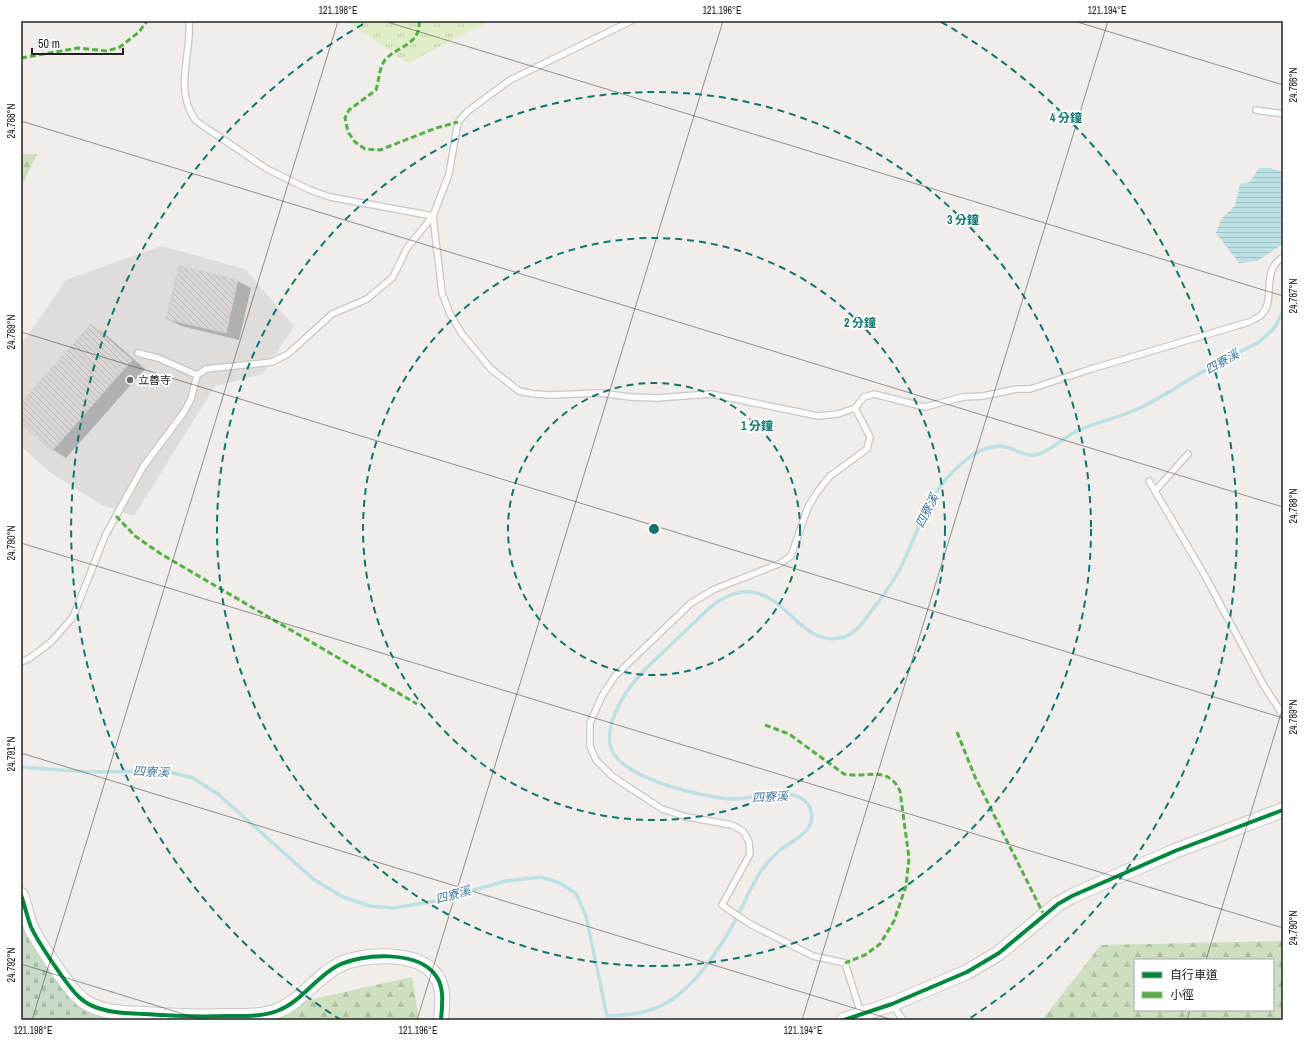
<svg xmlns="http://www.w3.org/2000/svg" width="1304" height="1041" font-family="'Archivo Narrow','Noto Sans TC',sans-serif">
<defs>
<pattern id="grass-tufts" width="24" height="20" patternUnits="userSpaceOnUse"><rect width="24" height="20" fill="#e0eec8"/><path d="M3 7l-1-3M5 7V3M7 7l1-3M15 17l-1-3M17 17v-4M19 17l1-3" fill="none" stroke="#c0ccac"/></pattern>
<pattern id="forest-firs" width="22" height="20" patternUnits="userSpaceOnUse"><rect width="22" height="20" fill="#cddfbe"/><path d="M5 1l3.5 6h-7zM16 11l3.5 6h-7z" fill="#b0bfa3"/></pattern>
<pattern id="cemetery-stones" width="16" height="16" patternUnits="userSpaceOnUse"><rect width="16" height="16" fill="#c8dbc7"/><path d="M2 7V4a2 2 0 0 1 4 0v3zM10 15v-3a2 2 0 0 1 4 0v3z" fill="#acbcab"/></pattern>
<pattern id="water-rules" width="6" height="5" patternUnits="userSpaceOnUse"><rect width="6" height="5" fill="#bce0e4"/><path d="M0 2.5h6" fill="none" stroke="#a1c0c3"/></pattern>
<pattern id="building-back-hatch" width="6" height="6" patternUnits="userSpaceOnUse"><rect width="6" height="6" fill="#d9d5d3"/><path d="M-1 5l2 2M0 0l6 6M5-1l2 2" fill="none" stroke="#bab7b5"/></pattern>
</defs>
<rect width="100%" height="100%" fill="#f0edea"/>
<!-- religious -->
<path fill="#dedddc" d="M161,246L245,269L294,326L263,374L215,386L134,516L102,505L48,471L21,446V345L66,280Z"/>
<!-- grass -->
<path fill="url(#grass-tufts)" d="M346,21H489L408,63Z"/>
<!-- forest -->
<path fill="url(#forest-firs)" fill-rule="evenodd" d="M21,154H37L21,188Z
M1283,941V1020H1042L1101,945ZM1135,960H1273V1010H1135Z
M412,977L419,1020H219Z"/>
<!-- cemetery -->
<path fill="url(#cemetery-stones)" d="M21,903L86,1005L149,1020H21Z"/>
<!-- water -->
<path fill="url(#water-rules)" d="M1259,168H1270L1283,172V244L1257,261L1239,263L1216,233L1221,219L1235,206L1240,184L1250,182Z"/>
<!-- shadow -->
<path fill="#0003" d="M180,267L238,281L251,288L239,340L181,326L167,319Z
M91,325L104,333L145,369L66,458L53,450L21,422V405Z"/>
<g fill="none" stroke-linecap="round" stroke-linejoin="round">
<!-- stream -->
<path stroke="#bce0e4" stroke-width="3.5" d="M21,767L89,772L165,771L193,778L218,794L313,879L343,897L370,906L394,908L435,901L506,881L541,877L562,884L576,894L586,916L607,1016C631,1015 654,1013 674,998C698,981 721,946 735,921C744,904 751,886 761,871C767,863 773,856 780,850C794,840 819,829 810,808C806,799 796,795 787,794C769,793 749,799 731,799C702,797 622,779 611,748C606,733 614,713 621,701C636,674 661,655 683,633C697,621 709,605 726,597C737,592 749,590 760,594C791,604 806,648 844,637C855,634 863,623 869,614C881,599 892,584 901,567C918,532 929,490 961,464C972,454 990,443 1006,447C1018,450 1026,458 1039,454C1053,449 1063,438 1075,432C1095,422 1116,419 1135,410C1157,401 1176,387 1197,375C1217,363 1238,353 1259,342L1275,327L1283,311"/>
</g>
<!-- building -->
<path fill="url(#building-back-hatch)" stroke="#d3cfcb" d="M179,266L238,280L226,333L166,319Z
M91,324L132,360L52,451L21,424V403Z"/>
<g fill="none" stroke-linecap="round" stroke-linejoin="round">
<!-- service casing -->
<g stroke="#c9c8c6" stroke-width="8">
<path id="service" d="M189,21C192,55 173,89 196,121L267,169L310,190L330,197L433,216L442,293L450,314L462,334L491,369L519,391L534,394L551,395L600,393L630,397L656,398L711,394L818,416L838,414L855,408L864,397L874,394L925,407L963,397L983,396L1017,389H1030L1091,369L1249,322C1253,320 1257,318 1260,316C1278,300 1259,272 1283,257
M1256,110L1283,114
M138,353L158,358L197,375
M855,408L870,437L867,449L830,476L818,491L808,507L791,556L781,563L715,589L691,603L615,676L602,696L590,723V746L596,760L612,776L662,809L687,817L732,825L743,831L749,842L750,854L722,905L750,924L813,956L845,963L861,1014
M1149,481L1204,574L1264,686L1283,715
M1155,491L1188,454
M21,662L30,658L51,642L73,617L105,536L143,467L184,412L191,399L197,375L206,369L272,362L288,354L332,314L367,299L393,277L407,248L433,216L449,174L458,122L468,111L510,80L631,21
M892,1004L903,1020"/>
</g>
<!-- tertiary casing -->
<g stroke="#c9c8c6" stroke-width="16">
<path id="tertiary" d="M21,895C25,906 27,917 31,927C38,942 67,986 79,997C86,1004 96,1008 105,1010C118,1014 132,1013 145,1014C172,1016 199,1017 226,1016C243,1016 261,1017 277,1011C301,1002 315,978 337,966C361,953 419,950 436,976C445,988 442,1006 441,1020
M844,1020L892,1004L967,972L999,953L1058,904L1072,896L1175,851L1283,810"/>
</g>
<!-- service -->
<use href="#service" stroke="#fdfcfc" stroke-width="5.5"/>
<!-- tertiary -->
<use href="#tertiary" stroke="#fdfcfc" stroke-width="14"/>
<!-- quiet -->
<path stroke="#55b145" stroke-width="3" stroke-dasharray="6 3" stroke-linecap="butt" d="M419,21C421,45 397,46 385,60C379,68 379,81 376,90L349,110L345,118L348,132L355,142L365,149L380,150L436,128L458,122
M21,58L78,48L107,51L120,47L139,32L147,21
M116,516L135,536L161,554L417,704
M765,725L789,734L844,774C866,779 887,764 900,791L909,858L906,886L894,921L880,944L865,955L845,963
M957,732L975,777L1044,915"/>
<!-- cycleway casing -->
<g stroke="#fff" stroke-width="6">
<path id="cycleway" d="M21,895C25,906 27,917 31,927C38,942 67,986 79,997C86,1004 96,1008 105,1010C118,1014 132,1013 145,1014C172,1016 199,1017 226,1016C243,1016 261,1017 277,1011C301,1002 315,978 337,966C361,953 419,950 436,976C445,988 442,1006 441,1020
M844,1020L892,1004L967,972L999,953L1058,904L1072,896L1175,851L1283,810"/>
</g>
<!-- cycleway -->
<use href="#cycleway" stroke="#00873e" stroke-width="4"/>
</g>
<!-- ticks -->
<path fill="none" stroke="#222" stroke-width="1" stroke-opacity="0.45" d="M384,21L1283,296M1074,21L1283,85M21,121L1283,507M21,332L1283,718M21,543L1283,928M21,753L893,1020M1206,960L1283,707M21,964L203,1020M32,1020L338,21M417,1020L723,21M802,1020L1108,21M1187,1020L1190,1010"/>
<!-- distance rings -->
<g fill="none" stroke="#0f766e" stroke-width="2" stroke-dasharray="7 5">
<circle cx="654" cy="529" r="146"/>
<circle cx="654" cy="529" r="291"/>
<circle cx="654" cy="529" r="437"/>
<path d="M341 1020A582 582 0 0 1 367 22M941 22A582 582 0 0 1 967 1020"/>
</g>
<!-- markers -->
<circle fill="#6a6968" stroke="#fff" stroke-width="1.5" cx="130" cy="380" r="4"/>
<g text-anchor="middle" stroke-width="4" stroke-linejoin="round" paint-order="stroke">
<!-- poi labels -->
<g font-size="11" fill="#222" stroke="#fff" text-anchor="start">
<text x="138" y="384">立善寺</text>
</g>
<!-- water labels -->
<g font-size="12" font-style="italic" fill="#3e78a0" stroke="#fff">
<text transform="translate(1222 362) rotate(-29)" y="4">四寮溪</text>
<text transform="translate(927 511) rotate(-63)" y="4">四寮溪</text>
<text transform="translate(151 772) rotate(3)" y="4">四寮溪</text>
<text transform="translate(770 797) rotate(-3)" y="4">四寮溪</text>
<text transform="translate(453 895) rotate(-15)" y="4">四寮溪</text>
</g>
</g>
<circle cx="654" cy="529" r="6" fill="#0f766e" stroke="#fff" stroke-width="2"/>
<g font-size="12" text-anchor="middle" font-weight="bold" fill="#0f766e" stroke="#fff" stroke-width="4" stroke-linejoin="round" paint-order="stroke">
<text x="1066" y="122">4 分鐘</text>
<text x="963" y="224">3 分鐘</text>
<text x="860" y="327">2 分鐘</text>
<text x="757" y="430">1 分鐘</text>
</g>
<!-- border -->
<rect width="1304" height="1041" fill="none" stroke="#ffffff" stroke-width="44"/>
<!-- legend -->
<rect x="1134" y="959" width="140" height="52" fill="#ffffff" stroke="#a7a7a7"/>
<rect x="1142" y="972" width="20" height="6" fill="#00873e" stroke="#a7a7a7"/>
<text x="1170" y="979" font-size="12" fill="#222222">自行車道</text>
<rect x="1142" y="992" width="20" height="6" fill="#55b145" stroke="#a7a7a7"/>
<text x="1170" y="999" font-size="12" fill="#222222">小徑</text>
<!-- scale -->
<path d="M32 48v6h91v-6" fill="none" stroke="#222222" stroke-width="2"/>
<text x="38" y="48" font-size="12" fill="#222222" stroke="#ffffff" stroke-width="3" paint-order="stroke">50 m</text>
<rect x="22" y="22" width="1260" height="997" fill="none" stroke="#222" stroke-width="1.5"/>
<g font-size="10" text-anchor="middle" fill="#222">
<text x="338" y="14">121.198°E</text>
<text x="722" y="14">121.196°E</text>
<text x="1107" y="14">121.194°E</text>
<text transform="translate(1293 85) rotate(-90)" y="4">24.786°N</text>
<text transform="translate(11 121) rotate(-90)" y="4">24.788°N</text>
<text transform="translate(1293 296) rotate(-90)" y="4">24.787°N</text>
<text transform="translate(11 332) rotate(-90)" y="4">24.789°N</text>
<text transform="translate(1293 506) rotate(-90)" y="4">24.788°N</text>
<text transform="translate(11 543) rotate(-90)" y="4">24.790°N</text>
<text transform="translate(1293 717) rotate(-90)" y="4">24.789°N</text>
<text transform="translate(11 754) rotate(-90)" y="4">24.791°N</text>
<text transform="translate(1293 928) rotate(-90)" y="4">24.790°N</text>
<text transform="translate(11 965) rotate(-90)" y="4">24.792°N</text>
<text x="33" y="1034">121.198°E</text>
<text x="418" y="1034">121.196°E</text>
<text x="803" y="1034">121.194°E</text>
</g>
</svg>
